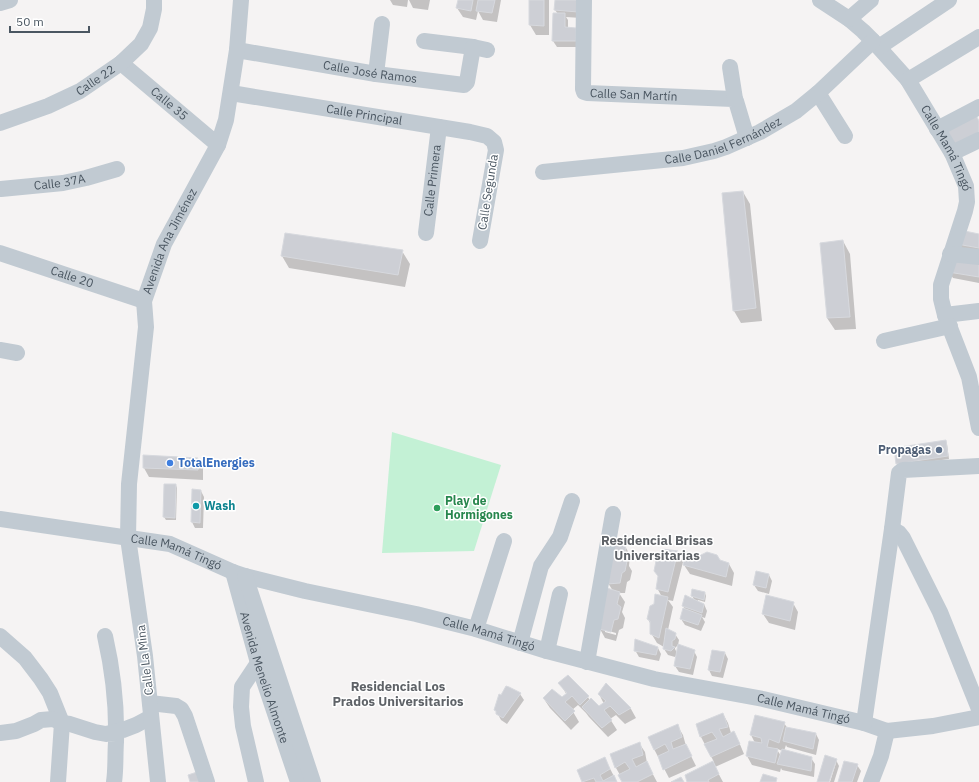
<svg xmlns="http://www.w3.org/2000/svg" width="979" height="782" font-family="'IBM Plex Sans',sans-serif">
<rect width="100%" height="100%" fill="#f5f3f3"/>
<!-- green -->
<path fill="#c3f1d5" d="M392,432L501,465L474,551L382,553Z"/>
<!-- shadow -->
<path fill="#0003" fill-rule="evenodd" d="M390,0H408L407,7L393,5Z
M409,0H430L428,10L413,8Z
M459,0H501L497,22L483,20L478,11L476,20L463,17L457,8Z
M530,0H549V35H536L530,25Z
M556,0H582L581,18L566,17L568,20V28L576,29L579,47H557L553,41L558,14L555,10Z
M743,192L750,204L762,321L741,323L734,311Z
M979,235V256L964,253L958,244Z
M843,241L850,254L856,329L835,330L827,318Z
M402,251L410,264L405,287L289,268L282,256Z
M979,265V283L953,278L949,272Z
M946,441L947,444L949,459L898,466L897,463Z
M198,459L203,468V480L149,477L144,468Z
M165,485H176L177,488L176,520H166L164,517Z
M201,491L204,497L203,528H195L192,522Z
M625,546L630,555L629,566L632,571L630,580L627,582L625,593H619L625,602L622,612L625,618L623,628L619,630L616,641L605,638L600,629L613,591L608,583ZM605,630L616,633V635L605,632Z
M677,552L683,562L673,601L668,600L673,607L668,630L675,634L679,640L678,645L675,648V649L677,653L694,651L697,657L693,675L679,672L675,666L677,654L675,657L668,655L664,649V647L657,643L651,633V625L648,619L655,605L662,597L657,588L663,561Z
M719,561L729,564L734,573L732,586L690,574L684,565Z
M769,575L772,581L769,594L758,591L754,585Z
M705,593L706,596L705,602L698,600L697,602L704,604L707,611L705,618L702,617L705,622L701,631L685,625L681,619L685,609L683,606L695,601L692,596Z
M793,603L798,612L795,630L769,623L763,614Z
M658,648L661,654L659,661L639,657L635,650Z
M725,653L728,659L723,678L712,676L709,670Z
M560,684L588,697L590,701L599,708L604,704L599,694L606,685L631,709L636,718L625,724L616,715L610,719L617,730L608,737L589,717L586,713L578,705L572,710L579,722L571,730L550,708L544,699H562L567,695Z
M520,694L524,700L507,724L501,720L495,709Z
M723,714L728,723L731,733L739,742L744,754L715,767L723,782H688L686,776L714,762L701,737L697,724Z
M784,723L788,729L816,734L819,740L816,755L787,747L786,745L784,751L811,758L815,764L814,777L782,770L781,768L780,772L752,765L747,756L755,743L751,735ZM776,748L782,751L781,756Z
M677,725L683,735L686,746L696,766L669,778L654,749Z
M639,743L645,752L647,763L657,782H623L620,775L616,768L611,755Z
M605,759L617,782H583L579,770Z
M836,760L839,766L834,782H830L836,763H834L828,782H818Z
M857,765L861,771L857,782H839Z"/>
<!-- building -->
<path fill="#cdcfd5" stroke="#d7d9de" d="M458,0H473L471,11L456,8Z
M478,0H495L492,13L476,11Z
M529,0H544V26L529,25Z
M555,0H579L578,12L554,10Z
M553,13H565V27L576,28V41H552Z
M974,111L979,121V133L954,147L944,128Z
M743,191L756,308L733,311L722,193Z
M960,230L979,234V248L957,244Z
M285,233L403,250L398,275L281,256Z
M843,240L850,317L827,318L820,243Z
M950,258L979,263V277L948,272Z
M946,440L948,456L896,464L894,448Z
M143,455L198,458V470L143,468Z
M164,484H176L175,518L163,517Z
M192,489L201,490L200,523L191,522Z
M614,542L626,545L624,558L627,561L625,571L622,573L620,583L607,584Z
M662,549L678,551L668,592L656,589L658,576L654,571L656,561H662Z
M686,552L701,555L707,552L717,555L720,560L729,563L726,577L683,565Z
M756,571L769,574L766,588L753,585Z
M607,588L620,592L617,604L621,607L618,619L614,620L611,632L599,629Z
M692,589L705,592L704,600L691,596Z
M655,594L668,597L659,638L650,634V621L647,619L650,606L654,604Z
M685,595L704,604L702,613L682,606Z
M766,595L794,602L790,621L762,614Z
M683,608L702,615L698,625L680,619Z
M666,628L676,633L675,639L672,641V646L675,647L671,651L663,649Z
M635,639L658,647L656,655L634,651Z
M678,644L695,650L690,669L674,666Z
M712,650L725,652L720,672L708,670Z
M568,675L589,696L580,705L572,696L565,702L575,711L565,721L543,698L552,689L562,697L567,693L558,683Z
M606,683L631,708L619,715L610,706L604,710L612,720L602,728L582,707L591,698L599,706L606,701L598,694Z
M506,686L509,687L521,693L503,718L496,714V711L494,710L499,694L501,695Z
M723,713L728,727L719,729L723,737L734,731L740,744L711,757L704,744L717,739L712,732L700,737L696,724Z
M755,715L785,722L779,743L769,739L767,747L778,749L775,763L746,756L749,741L762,743L761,738L750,735Z
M678,724L682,737L671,742L673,749L686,744L692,756L663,770L658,756L669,751L665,744L654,750L648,737Z
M786,727L816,733L813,749L783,741Z
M640,742L643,755L632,759L636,767L647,761L653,774L637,782H622L618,775L630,769L625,762L615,768L610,754Z
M782,749L812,757L811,771L777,764Z
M825,755L837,759L829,782H817Z
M605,757L610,769L600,775L603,781L614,775L617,782H596L594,778L582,782L577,770Z
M713,761L719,774L708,780L709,782H687L685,775Z
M844,761L858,764L852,782H838Z
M200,771L199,782H190L188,775Z
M763,774L777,778L776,782H760Z
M681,777L684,782H671Z"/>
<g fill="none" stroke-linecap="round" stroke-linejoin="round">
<!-- minor -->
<g stroke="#c1cad2" stroke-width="16">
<path id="s1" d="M584,0L583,89L584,92L587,93L733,99L736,101L747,138"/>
<path id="s2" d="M820,0L849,19L863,31L873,41L908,80L952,153L966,186L967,202L965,211L941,285V299L945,315L969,377L979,428"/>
<path d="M0,3L10,0"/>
<path d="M849,19L871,0"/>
<path d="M424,41L473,47L487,50"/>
<path d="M879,47L949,0"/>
<path id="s3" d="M237,50L376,74L464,85L467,82L473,47"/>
<path id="s4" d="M121,63L218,145"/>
<path d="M730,67L735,99"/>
<path d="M376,74L382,24"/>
<path d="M908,80L979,37"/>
<path id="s5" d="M231,93L470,132L487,136L494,142L496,150L480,241"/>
<path d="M818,93L845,136"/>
<path id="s6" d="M0,123L48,106L80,91L121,63L141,44L150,28L154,9V0"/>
<path d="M937,129L979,107"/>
<path d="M952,153L979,140"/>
<path id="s7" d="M543,172L683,158L714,151L726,147L760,132L796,111L818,93L873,41"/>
<path id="s8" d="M1,189L63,183L86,178L117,169"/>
<path id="s9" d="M426,233L439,127"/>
<path id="s10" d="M0,253L144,301"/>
<path d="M950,254L979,257"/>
<path d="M945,315L979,311"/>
<path d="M884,341L950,326"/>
<path d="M0,350L17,353"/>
<path id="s11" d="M0,519L170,544L233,572L245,576L305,591L416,614L476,629L547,651L654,679L763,699L864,723L887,731L933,726L979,717"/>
<path d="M892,529L899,533L903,538L940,612L979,709"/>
<path id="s12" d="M233,572L258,663L298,782"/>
<path d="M245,576L313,782"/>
<path d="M476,629L504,541"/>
<path d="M0,636L25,658L41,679L50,693L62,723L58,782"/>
<path d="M105,636C113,671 117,706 116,742C115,756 116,769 114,782"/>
<path d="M520,643L541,566L560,537L572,501"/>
<path d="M547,651L560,594"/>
<path d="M587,662L613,514"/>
<path d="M150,703L176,706L181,709L185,716L207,782"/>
<path d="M864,723L892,529L899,473L903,470L979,466"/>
<path d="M0,733L16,731L34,724L41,720L53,719L62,723L70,724L95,732L106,734L123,730L136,725L151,717"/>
<path id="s13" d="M158,782L145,656L128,538L129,484L146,327L144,301L164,244L218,145L226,120L237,50L241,0"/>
<path d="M256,782L243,726L241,707L242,687L258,663"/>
<path d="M871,782L881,756L887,731"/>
</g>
</g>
<!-- markers -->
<circle fill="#5c6f8a" stroke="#fff" stroke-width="1.5" cx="939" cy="450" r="4"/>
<circle fill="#3f7fe0" stroke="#fff" stroke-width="1.5" cx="170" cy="463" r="4"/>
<circle fill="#0f9aa8" stroke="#fff" stroke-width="1.5" cx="196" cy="506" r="4"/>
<circle fill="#2e9e5b" stroke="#fff" stroke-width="1.5" cx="437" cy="508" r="4"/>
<g text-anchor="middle" stroke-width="3" stroke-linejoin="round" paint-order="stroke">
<!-- street labels -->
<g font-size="12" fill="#4a5661" stroke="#fff">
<text dy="4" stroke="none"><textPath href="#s3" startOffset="135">Calle José Ramos</textPath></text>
<text dy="4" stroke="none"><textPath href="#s6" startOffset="105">Calle 22</textPath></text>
<text dy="4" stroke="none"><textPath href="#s1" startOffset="142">Calle San Martín</textPath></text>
<text dy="4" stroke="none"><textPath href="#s4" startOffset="63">Calle 35</textPath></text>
<text dy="4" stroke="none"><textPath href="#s5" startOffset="135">Calle Principal</textPath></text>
<text dy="4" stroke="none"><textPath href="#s7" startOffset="184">Calle Daniel Fernández</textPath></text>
<text dy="4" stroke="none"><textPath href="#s2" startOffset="198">Calle Mamá Tingó</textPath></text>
<text dy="4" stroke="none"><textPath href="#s9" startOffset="53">Calle Primera</textPath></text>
<text dy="4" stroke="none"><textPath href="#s8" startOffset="59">Calle 37A</textPath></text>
<text transform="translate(488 192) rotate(-81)" y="4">Calle Segunda</text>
<text dy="4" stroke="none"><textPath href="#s13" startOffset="549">Avenida Ana Jiménez</textPath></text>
<text dy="4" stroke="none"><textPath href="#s10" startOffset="76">Calle 20</textPath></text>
<text dy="4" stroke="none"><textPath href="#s11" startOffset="180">Calle Mamá Tingó</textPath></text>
<text dy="4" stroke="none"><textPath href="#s11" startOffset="504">Calle Mamá Tingó</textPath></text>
<text transform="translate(145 660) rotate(-97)" y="4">Calle La Mina</text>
<text dy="4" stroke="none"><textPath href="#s12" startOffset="110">Avenida Menelio Almonte</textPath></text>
<text dy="4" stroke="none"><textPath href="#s11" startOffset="828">Calle Mamá Tingó</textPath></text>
</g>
<!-- service labels -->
<g font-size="12" font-weight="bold" fill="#4e5e75" stroke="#fff" text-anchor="end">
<text x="931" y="454">Propagas</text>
</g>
<!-- shop labels -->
<g font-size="12" font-weight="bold" fill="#366cbe" stroke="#fff" text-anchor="start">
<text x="178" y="467">TotalEnergies</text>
</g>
<!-- leisure labels -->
<g font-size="12" font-weight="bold" fill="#27864d" stroke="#fff" text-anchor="start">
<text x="445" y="505">Play de<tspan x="445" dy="14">Hormigones</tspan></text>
</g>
<!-- culture labels -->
<g font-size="12" font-weight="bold" fill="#0d838f" stroke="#fff" text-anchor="start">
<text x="204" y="510">Wash</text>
</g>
<!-- neighbourhood labels -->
<g font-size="13" font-weight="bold" fill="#5f6368" stroke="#fff">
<text x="657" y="545">Residencial Brisas<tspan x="657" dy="15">Universitarias</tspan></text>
<text x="398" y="691">Residencial Los<tspan x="398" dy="15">Prados Universitarios</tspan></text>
</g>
</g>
<!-- scale -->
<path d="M10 26v6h79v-6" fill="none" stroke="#4a5661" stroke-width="2"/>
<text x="16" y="26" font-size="12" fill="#4a5661" stroke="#ffffff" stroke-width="3" paint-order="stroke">50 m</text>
</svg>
